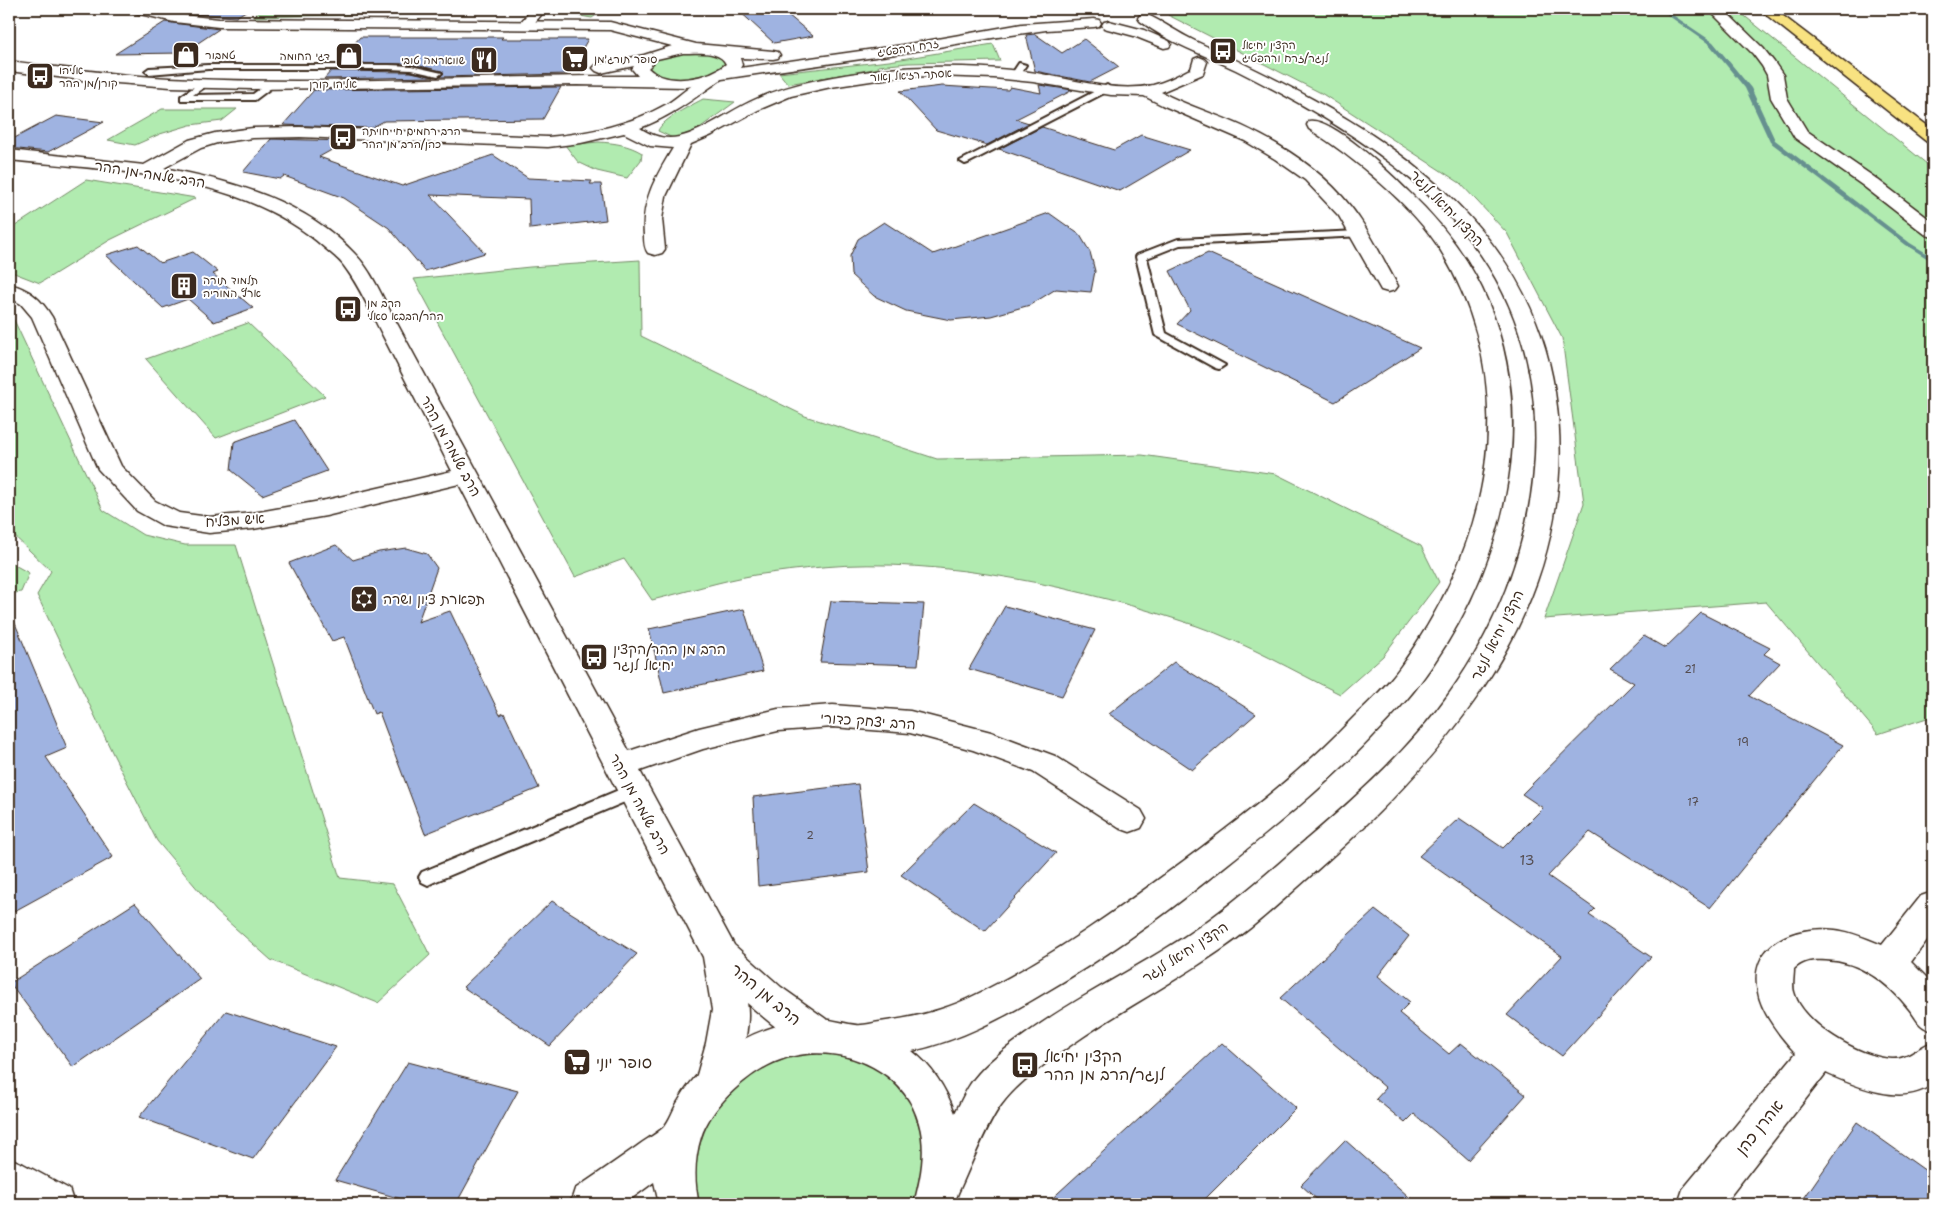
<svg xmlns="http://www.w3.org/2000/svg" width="1942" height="1213" font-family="'Shantell Sans','Playpen Sans Hebrew',sans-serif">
<rect width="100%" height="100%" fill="#fff"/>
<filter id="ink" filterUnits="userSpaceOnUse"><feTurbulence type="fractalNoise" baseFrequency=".02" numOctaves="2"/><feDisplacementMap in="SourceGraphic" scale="10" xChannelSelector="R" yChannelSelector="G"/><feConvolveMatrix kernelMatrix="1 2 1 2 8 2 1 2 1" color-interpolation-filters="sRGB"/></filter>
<g filter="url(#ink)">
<!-- green -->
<path fill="#b1ebb0" stroke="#768a67" d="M263,9H421L419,13L253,17Z
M564,9H563H605L592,18L574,15Z
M1181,9H1736L1933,169V716L1878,734L1766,602L1544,619L1584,503L1562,338L1507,233L1460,183L1321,93L1168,15Z
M993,44L1000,61L908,63L878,66L879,68L788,84L779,73L889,61Z
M693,51L716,54L723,58L726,65C722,68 717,73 713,75C698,81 658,83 648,68C654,52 678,53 693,51Z
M703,99L735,102L694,132L673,138L658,131C662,119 692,105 703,99Z
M162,109H237L222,121L190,125L160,134L135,145L108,140Z
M599,142C615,143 629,145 642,153L641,160L627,178L597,171L578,162L565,145Z
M86,180L196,198L110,240L40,283L9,271V230Z
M640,260L641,336L805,416L937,459L1142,455L1276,474L1421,546L1439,582L1383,656L1340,694C1294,671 1246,643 1197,626C1083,588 943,556 822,567C800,569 777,572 755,575C720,581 686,592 652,600L624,559L575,577L414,279L530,267Z
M9,314L14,320L103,510L143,535L185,545H236L340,878L393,884L430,955L378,1003L271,960L216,911L157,841L113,754L37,595L51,571L9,531Z
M248,323L325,396L216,438L146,359Z
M9,562L29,573L21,592L9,594Z
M818,1053L855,1058L887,1075L910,1102L924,1140L922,1179L912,1204H699C685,1141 719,1083 780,1060C791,1055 806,1055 818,1053Z"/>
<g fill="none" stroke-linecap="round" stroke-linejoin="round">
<!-- stream -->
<path fill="#66908f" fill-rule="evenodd" d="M1659,9H1664L1713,42L1751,88L1775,140L1910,243L1933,257V262L1906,245L1770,142L1745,88L1709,44Z"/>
</g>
<!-- building -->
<path fill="#9fb3e1" stroke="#3b2a1e" d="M185,9H249L236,17L179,13Z
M737,9H781L813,36L774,43Z
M165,22L219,29L183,53L115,54Z
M1035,34L1062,53L1084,39L1119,67L1090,82L1035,71L1026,35Z
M360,37H503L501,39H588L568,74L440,77L444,73L442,71L411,64L338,63Z
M331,71L411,72L434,77L324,79Z
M1039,85L1073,90L1016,119L1029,123L987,145L936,130L900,91L942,86L1008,90L1010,87L1041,93Z
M561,87L543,119L384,121L371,128L283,125L314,90Z
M56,116L104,122L48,152L9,148V141Z
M1042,127L1114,150L1141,135L1190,150L1120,191L999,149Z
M271,139L348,141L319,157L402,186L493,155L528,178L592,181L590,184H601L606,220L530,229L529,199L430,195L485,253L425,271L389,228L344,198L284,176L280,179L243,172Z
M1049,213L1080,235L1090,252L1095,271L1091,292L1056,289L1030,305L991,316L951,320L906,311L874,296L851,275L850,256L858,239L884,222L933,254Z
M138,245L160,263L193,252L218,272L213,274L253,308L214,322L188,299L163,308L106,255Z
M1208,253L1420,348L1335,402L1177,324L1190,310L1170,271Z
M294,420L327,471L262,495L231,470L234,442Z
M336,545L353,560L379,552L406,548L427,554L437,568L418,622L450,611L500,715L504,713L539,788L425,834L379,712L374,714L344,637L332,641L289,563Z
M831,601L924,604L918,665L820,662Z
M1005,606L1095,630L1062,696L969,669Z
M9,609L67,748L46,757L113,857L9,914Z
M744,609L763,671L664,693L649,629Z
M1701,613L1770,648L1764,654L1780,663L1749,696L1843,745L1710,908L1590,832L1548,876L1595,909L1589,915L1651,957L1562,1056L1507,1015L1562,956L1419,856L1459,818L1503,848L1543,808L1522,794L1634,683L1610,669L1644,636L1665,648Z
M1174,662L1256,714L1192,770L1109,714Z
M858,784L869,872L758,886L753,797Z
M974,803L1056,853L985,931L901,875Z
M552,901L637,954L550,1046L463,987Z
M135,903L200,979L73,1067L10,983Z
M1375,910L1409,936L1378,976L1410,1002L1399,1013L1449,1054L1461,1043L1526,1095L1468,1160L1414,1114L1405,1123L1376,1099L1386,1088L1280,998Z
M226,1011L336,1047L253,1159L139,1117Z
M1222,1043L1296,1108L1200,1204H1046Z
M408,1062L518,1091L456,1204H419L335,1180Z
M1857,1122L1933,1176V1204H1800Z
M1345,1140L1417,1204H1322L1301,1185Z"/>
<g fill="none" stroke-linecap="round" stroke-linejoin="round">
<!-- service casing -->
<g stroke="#3b2a1e" stroke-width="4">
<path id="service" d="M1019,63L1026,65L1018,77H1012L1011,75Z
M208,65H389L411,66L442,73L438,76L411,70L389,69H208L149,74L145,71L149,68Z
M203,81L206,82V86L193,95L253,94L268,83L275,85L255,100H181V96Z
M1107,85L1111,88L1110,90L968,163L965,164L960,161Z
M1359,231L1363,232L1364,234L1363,236L1180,245L1147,258L1166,333L1225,365L1219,369L1215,368L1155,335L1136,257L1137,255L1178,239Z
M633,784L639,786L642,791L639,796L434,882L428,885L422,882L419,877L422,872Z"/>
</g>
<!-- minor casing -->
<g stroke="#3b2a1e" stroke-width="3">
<path id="minor" d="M532,9H546L531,27H521L519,24Z
M1708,9H1723L1763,48L1774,62L1783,75L1787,98L1807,131L1874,177L1933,222V237L1926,235L1862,185L1795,138L1771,98L1767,75L1762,66L1753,54Z
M1199,57L1204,59L1207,62L1203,74L1161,92C1187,106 1216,114 1242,126C1283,145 1324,172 1351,207C1370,231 1383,260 1398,286L1395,290L1388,292L1381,290L1339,216L1305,180L1275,159L1245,141L1162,105L1144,96L1111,95L1033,82L994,78L936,76L897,77L831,87L791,96L758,110L712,135L691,144L666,196L662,219L665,249L662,253L655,255L648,253C644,248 644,241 644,235C641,201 656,176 673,148L650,146L624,133L581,143L548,147L300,137L253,138L217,143L201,148L164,168C233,181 305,201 355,254C369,268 378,288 387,305L629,751L699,728L778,709L833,705L910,711L991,732L1055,756L1141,810L1146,819L1141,828L1130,832L1119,828L1033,772L973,750L910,733L833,727L778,731L703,749L640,771L734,945L781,987L833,1024L839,1036L833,1048L820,1053C793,1043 769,1022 747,1003C752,1028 738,1071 728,1095L714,1100L700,1095L695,1082L706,1043L712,1010L703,957L459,484L326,516L253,529L209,533L164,526L137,511L98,469L32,317L21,304L9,297V284C30,289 41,299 52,317L121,466L155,501L179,513L209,517L253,513L326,500L452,471C429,426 406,381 383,336C371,313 360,287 344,266C339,259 332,254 325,248C241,173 115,171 9,160V150L144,165L189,140L215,133L253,128L300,127L548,137C590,133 630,125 667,104C681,96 704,71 719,75L722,78L719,81C693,99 670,117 640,128C652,136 665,140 679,137C705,131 729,111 754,100C793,82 836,76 878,70C926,65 974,66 1022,71C1064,76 1111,94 1153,85C1165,82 1177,76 1188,70L1191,69L1194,59Z
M1933,892V932L1911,962L1933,984V1031C1917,1026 1919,1021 1909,1009C1889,983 1859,961 1826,960C1813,959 1803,960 1794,969C1794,976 1792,986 1794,992C1802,1024 1861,1058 1892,1059C1908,1060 1918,1047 1933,1042V1083C1905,1108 1855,1086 1826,1073L1724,1204H1678L1683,1189L1796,1053C1782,1039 1761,1012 1758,992C1748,944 1795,925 1835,930C1852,932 1867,939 1882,945L1921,896Z"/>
</g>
<!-- tertiary casing -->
<g stroke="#3b2a1e" stroke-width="3">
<path id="tertiary" d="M130,9H153L174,14L219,19L610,22L696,44L773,51L778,52L780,55L778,58L773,59L740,58L742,65L740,68L903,45L1022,24L1094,19L1099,20L1101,23L1099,26L1094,27L1046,30L998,37L903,53L722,79L687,87L577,85L252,89L171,87L90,81L9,71V61C63,68 116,75 170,78C326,86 483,75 638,76L632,69L634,66L601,73L596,71L593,68L596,65L644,55L672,46L610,30L219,27L174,22L132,12ZM683,53C696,53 720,50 726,64C708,79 667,87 648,68L657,59Z
M1145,14C1162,21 1178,33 1195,41C1352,113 1526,203 1555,392C1586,593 1457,747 1317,870C1286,897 1256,926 1222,949C1166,988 1104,1019 1049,1061C1032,1074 1014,1087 1001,1105C985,1127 970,1168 958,1193L954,1204H914C921,1177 927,1151 919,1123C904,1065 832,1040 780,1060C749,1071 711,1106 701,1137C694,1159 694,1183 699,1204H659L654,1182L624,1204H570L575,1189C596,1175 616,1161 636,1147C645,1140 655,1135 663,1128C670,1121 673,1109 679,1100C693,1076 713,1057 737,1043C762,1029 794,1018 823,1019C834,1020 845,1024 856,1025C863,1026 872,1023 880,1022C910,1018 939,1012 967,999C1051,959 1127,903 1201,848C1254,808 1305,768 1351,720C1368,703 1387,686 1401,666C1491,541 1523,388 1441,251C1416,208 1351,155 1309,129L1307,125L1309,121C1332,117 1391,174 1408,191C1442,223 1470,259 1488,302C1542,431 1499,581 1416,688C1403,705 1387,721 1372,737C1320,792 1264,835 1205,882C1155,922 1104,958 1049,990C1006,1016 962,1040 912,1051C933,1067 946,1089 955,1113C961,1102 966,1089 974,1079C988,1061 1008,1047 1026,1034C1085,991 1152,962 1210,919C1239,898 1267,874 1294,850C1351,802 1408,752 1451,691C1540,567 1572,387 1481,255C1462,228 1438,203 1413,181C1360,136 1298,101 1236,70C1203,54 1169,43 1140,21L1138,18L1140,15Z
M1109,21L1144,30L1169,41L1171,44L1169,47L1164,48L1134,36L1104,28L1102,25L1104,22Z
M9,1158L23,1164L69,1189L74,1204H15L9,1200Z"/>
</g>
<!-- primary casing -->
<g stroke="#3b2a1e" stroke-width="3">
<path id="primary" d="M1759,9H1774L1933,130V143L1927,142Z"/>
</g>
<!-- service -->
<use href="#service" fill="#fff" fill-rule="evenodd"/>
<!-- minor -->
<use href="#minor" fill="#fff" fill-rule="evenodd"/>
<!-- tertiary -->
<use href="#tertiary" fill="#fff" fill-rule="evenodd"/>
<!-- primary -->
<use href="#primary" fill="#f8e281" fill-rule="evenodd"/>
</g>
</g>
<!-- icons -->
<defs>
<g id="bus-square" transform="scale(1.4375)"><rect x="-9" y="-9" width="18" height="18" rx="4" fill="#3b2a1e" stroke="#fff"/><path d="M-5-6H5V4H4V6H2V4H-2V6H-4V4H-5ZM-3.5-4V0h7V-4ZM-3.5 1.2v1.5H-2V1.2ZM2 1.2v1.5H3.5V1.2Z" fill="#fff"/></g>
<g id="shop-square" transform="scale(1.4375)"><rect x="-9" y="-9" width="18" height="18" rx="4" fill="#3b2a1e" stroke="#fff"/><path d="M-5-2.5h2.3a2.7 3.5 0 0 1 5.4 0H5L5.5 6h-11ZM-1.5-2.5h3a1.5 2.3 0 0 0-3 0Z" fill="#fff"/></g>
<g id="supermarket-square" transform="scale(1.4375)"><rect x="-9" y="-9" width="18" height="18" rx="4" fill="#3b2a1e" stroke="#fff"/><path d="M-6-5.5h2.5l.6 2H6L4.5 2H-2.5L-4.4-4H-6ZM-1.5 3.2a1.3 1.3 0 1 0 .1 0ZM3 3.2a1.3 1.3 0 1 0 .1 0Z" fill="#fff"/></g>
<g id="restaurant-square" transform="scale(1.4375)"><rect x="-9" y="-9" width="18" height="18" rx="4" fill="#3b2a1e" stroke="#fff"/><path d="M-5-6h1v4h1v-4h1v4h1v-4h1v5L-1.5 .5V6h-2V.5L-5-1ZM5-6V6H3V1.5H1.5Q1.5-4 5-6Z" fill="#fff"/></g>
<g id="building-square" transform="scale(1.4375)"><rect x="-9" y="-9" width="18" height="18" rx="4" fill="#3b2a1e" stroke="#fff"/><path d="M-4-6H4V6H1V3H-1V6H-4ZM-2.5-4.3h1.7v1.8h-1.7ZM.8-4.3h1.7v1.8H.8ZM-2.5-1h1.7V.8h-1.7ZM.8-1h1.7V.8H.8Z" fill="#fff"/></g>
<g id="synagogue-square" transform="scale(1.4375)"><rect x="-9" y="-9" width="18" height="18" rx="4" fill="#3b2a1e" stroke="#fff"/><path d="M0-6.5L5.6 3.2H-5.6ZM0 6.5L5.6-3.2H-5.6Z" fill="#fff"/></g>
</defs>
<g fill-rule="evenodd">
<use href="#bus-square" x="1223" y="51"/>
<use href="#shop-square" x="186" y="55"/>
<use href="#shop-square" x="349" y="56"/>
<use href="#supermarket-square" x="575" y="59"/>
<use href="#restaurant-square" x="484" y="60"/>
<use href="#bus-square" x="40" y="76"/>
<use href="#bus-square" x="343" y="137"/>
<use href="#building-square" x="184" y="286"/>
<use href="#bus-square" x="348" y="309"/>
<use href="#synagogue-square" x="364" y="599"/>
<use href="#bus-square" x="594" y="657"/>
<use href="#supermarket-square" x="577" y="1062"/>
<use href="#bus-square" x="1025" y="1065"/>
</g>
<g text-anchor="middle" stroke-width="4" stroke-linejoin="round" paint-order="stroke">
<!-- far-poi labels -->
<g font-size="11" fill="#3b2a1e" stroke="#fff" text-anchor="start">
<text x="1242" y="49">הקצין יחיאל<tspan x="1242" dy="13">לנגר/זרח ורהפטיג</tspan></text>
<text x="205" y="59">טמבור</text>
<text x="330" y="60" text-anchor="end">דגי החומה</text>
<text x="594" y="63">סופר תורג'מן</text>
<text x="465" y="64" text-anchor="end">שווארמה טובי</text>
<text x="59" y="74">אליהו<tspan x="59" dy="13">קורן/מן ההר</tspan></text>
<text x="362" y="135">הרב רחמים חי חויתה<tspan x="362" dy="13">כהן/הרב מן ההר</tspan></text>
<text x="203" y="284">תלמוד תורה<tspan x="203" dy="13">ארץ המוריה</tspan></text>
<text x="367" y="307">הרב מן<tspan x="367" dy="13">ההר/הבבא סאלי</tspan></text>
</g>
<!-- far-street labels -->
<g font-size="11" fill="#3b2a1e" stroke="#fff">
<text transform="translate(908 48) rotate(-9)" y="4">זרח ורהפטיג</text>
<text transform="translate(911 75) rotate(-3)" y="4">אסתר רזיאל נאור</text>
<text transform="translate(333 84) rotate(-1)" y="4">אליהו קורן</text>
</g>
<!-- number labels -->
<g font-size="11" fill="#544c4f">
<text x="1690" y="673">21</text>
<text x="1743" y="746">19</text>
<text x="1693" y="806">17</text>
<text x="810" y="839">2</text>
</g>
<!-- street labels -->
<g font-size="14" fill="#3b2a1e" stroke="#fff">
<text transform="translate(150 174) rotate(9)" y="5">הרב שלמה מן ההר</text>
<text transform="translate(1447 208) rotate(46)" y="5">הקצין יחיאל לנגר</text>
<text transform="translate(451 446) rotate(62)" y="5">הרב שלמה מן ההר</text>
<text transform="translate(235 520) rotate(-4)" y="5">איש מצליח</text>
<text transform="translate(1497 635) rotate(-63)" y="5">הקצין יחיאל לנגר</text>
<text transform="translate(868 721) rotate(4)" y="5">הרב יצחק כדורי</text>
<text transform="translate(640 804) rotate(62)" y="5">הרב שלמה מן ההר</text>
<text transform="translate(1185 952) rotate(-33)" y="5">הקצין יחיאל לנגר</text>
</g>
<!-- poi labels -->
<g font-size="14" fill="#3b2a1e" stroke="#fff" text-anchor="start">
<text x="383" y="604">תפארת ציון ושרה</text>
<text x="613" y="654">הרב מן ההר/הקצין<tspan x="613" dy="16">יחיאל לנגר</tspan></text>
</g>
<!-- near-number labels -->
<g font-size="14" fill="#544c4f">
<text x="1527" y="865">13</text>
</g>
<!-- near-street labels -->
<g font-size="16" fill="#3b2a1e" stroke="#fff">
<text transform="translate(766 994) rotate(40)" y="6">הרב מן ההר</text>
<text transform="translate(1759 1127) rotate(-51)" y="6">אהרן כהן</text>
</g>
<!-- near-poi labels -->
<g font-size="16" fill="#3b2a1e" stroke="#fff" text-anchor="start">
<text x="1044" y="1062">הקצין יחיאל<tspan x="1044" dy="18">לנגר/הרב מן ההר</tspan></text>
<text x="596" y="1068">סופר יוני</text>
</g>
</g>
<!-- margin -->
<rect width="1942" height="1213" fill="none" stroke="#fff" stroke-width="30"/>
<rect x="15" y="15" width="1912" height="1183" fill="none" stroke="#3b2a1e" stroke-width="2" filter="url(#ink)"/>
</svg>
